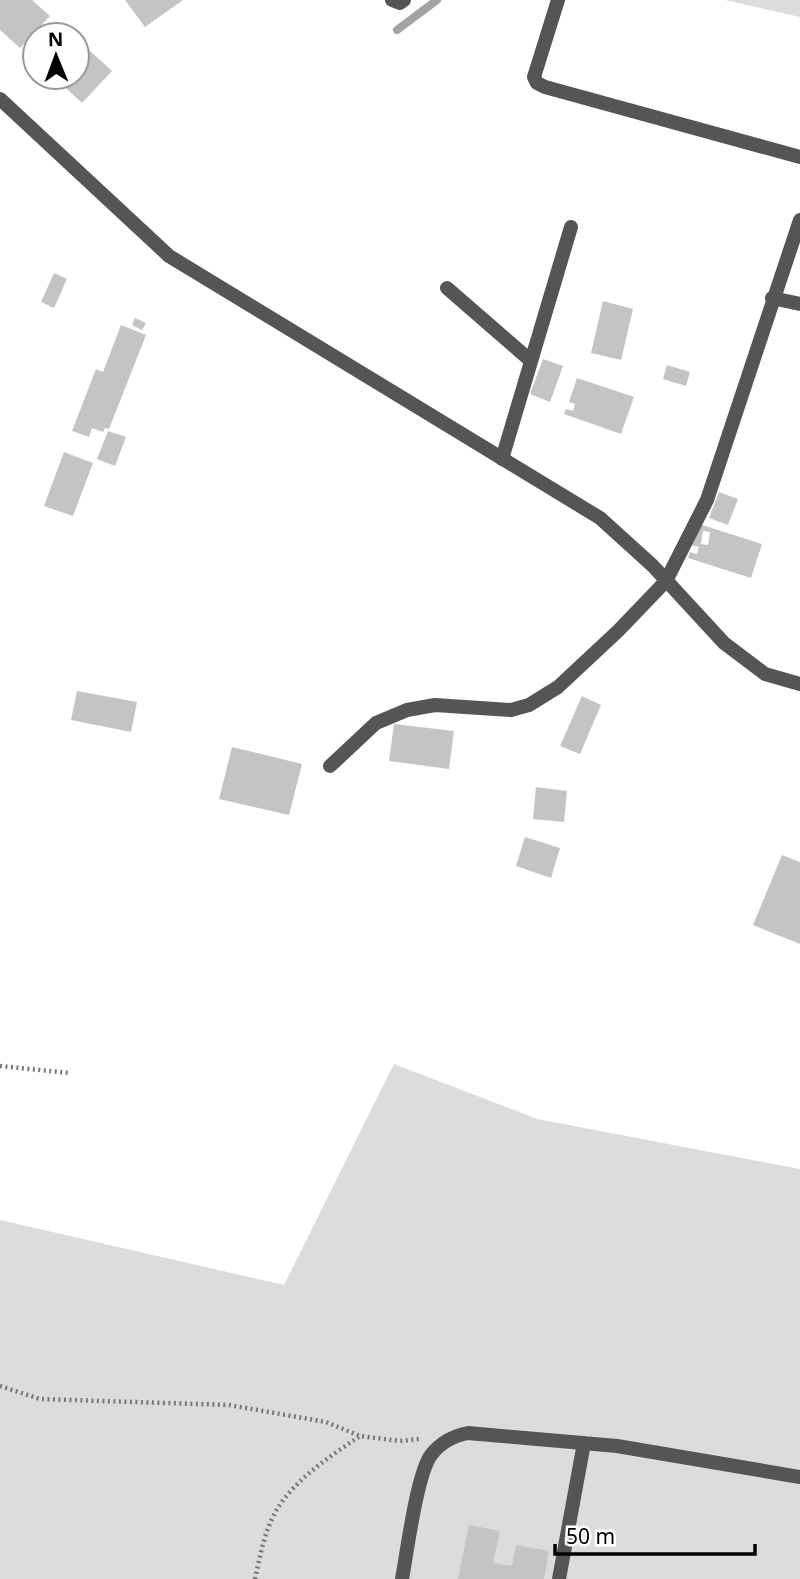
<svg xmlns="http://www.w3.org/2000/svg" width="800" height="1579" font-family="'Noto Sans',sans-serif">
<rect width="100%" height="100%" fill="#fff"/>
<!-- green -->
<path fill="#dcdcdc" d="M725,0H800V17Z
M394,1064L537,1119L800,1169V1579H0V1220L284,1285Z"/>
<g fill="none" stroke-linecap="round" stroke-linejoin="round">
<!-- stream -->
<path stroke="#a3a3a3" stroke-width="8" d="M397,30L437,0"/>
</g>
<!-- building -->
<path fill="#c4c4c4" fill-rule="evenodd" d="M0,0H32L50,16L20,48L0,30Z
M125,0H183L145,27Z
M61,25L73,35H52Z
M77,39L112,71L82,103L54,77H77Z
M54,273L67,279L54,308L41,302Z
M603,301L633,309L621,360L591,353Z
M135,318L146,323L142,330L132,325Z
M121,325L146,335L109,429L105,428L103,432L92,428L89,437L72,431L96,369L103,372Z
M543,359L563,366L550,402L530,394Z
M667,365L690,372L686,386L663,379Z
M577,378L634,397L621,434L564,414L566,409L573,411L575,404L569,402Z
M108,431L126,437L115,466L97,459Z
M64,452L93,463L73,516L44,506Z
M719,492L738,499L728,525L709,518Z
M699,524L762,544L751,578L688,558L690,552L697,554L699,547L692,545ZM703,531L710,532L708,545L701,544Z
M77,691L137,702L131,732L71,720Z
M582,696L601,705L580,754L560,746Z
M394,724L454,731L449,769L389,761Z
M232,747L302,764L289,815L219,799Z
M536,787L567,791L564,822L533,819Z
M525,837L560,848L551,878L516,866Z
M782,855L800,862V944L753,925Z
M469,1525L500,1531L493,1563L512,1566L516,1545L549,1551L544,1579H458Z"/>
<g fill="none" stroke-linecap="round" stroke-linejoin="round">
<!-- path -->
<path stroke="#777" stroke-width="4.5" stroke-dasharray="2 3.5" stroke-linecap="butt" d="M0,1066L70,1073
M0,1386L40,1399L229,1405L326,1422L360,1436L400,1441L419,1439
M255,1579C259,1562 262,1543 269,1526C283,1487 326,1459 360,1436"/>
<!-- minor -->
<path stroke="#555" stroke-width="14" d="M392,0L400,3L404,0
M558,0L534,77L537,83L545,87L800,157
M447,288L531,361
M772,298L800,304
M502,459L571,227
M330,766L376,723L407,710L435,705L511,710L529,705L558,687L618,631L666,581L707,500L800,220
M402,1579C407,1552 417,1474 431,1455C440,1443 453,1436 468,1433L617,1446L800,1477
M559,1579L584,1443"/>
<!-- tertiary -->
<path stroke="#555" stroke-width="14" d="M0,99L169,256L600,518L653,566L724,643L765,674L800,684"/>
</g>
<!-- north arrow -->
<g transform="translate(56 56) rotate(359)"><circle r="33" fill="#ffffff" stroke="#999999" stroke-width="2"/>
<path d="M0-5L12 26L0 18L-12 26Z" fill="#000000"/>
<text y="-10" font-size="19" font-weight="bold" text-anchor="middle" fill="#000000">N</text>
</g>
<!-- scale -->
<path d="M555 1544v10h200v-10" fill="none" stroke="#000000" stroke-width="3.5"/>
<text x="566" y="1544" font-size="21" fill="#000000" stroke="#ffffff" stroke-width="5" paint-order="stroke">50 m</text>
</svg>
